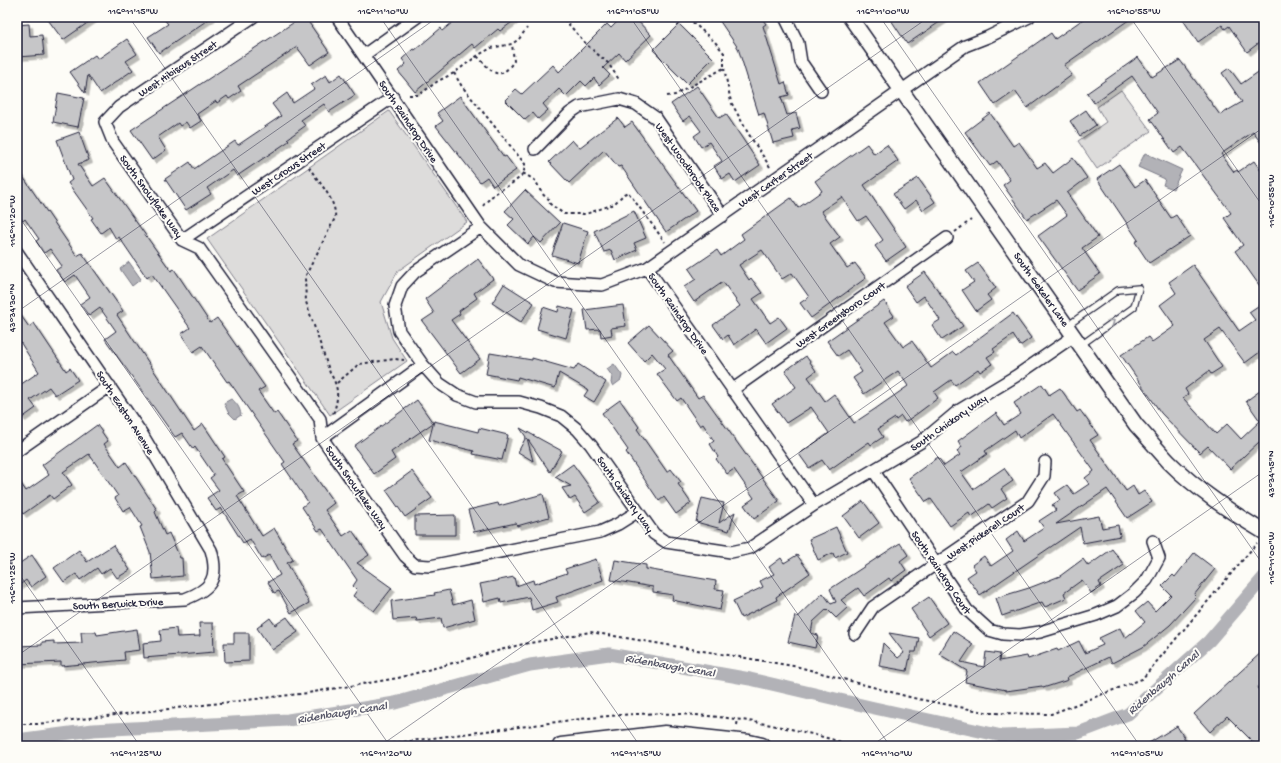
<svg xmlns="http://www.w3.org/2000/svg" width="1281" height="763" font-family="'Gochi Hand',sans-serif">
<defs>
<filter id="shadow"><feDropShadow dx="3.5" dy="3.5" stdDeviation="0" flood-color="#0004"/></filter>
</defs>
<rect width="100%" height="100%" fill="#fdfcf7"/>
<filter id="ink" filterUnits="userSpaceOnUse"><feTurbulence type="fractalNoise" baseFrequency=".025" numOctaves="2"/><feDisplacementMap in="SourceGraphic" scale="8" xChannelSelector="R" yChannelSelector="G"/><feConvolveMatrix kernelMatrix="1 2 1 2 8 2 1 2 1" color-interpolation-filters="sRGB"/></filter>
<g filter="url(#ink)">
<!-- green -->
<path fill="#dddcdb" stroke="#807f8b" d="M1121,90L1151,131L1097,169L1078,141L1106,122L1097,107Z
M389,111L467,222L398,271L381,302L392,338L407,361L330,415L207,239Z"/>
<!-- water -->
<path fill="#b2b2b7" stroke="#787885" d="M1145,153L1182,170L1173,189L1163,185L1165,179L1138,167Z
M129,262L141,279L132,286L120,269Z
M614,364L622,375L621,380L613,386L611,383L612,376L607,369Z
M231,399C237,403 240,408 241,415L235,419L228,412L224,403Z"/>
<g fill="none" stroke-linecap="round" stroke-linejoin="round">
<!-- canal -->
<path stroke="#b2b2b7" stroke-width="13" d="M17,740L93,730L288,720L395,703L530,665L609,654L750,679L870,707L1002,736L1078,733L1128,714L1209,641L1264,577"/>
</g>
<!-- building -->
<path fill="#c6c6c8" stroke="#22223b" filter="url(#shadow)" d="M46,17H96L63,40Z
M162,17H212L159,53L148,37L168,24Z
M302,17H305L329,52L310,65L297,47L238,86L241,91L229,99L227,96L217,103L216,101L197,114L201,121L190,128L186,122L180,126L178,123L158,137L166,150L152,160L131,130Z
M459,17H519L500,31L498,29L475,48L472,44L415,92L398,71L406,64L402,59L413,49L415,50L441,28L442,31Z
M622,17H634L651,35L625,60L619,53L603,68L610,75L599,85L594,78L586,86L581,81L566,96L559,89L543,104L548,110L538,119L533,113L525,120L505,100L516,89L522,94L553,65L559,72L607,24L611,28Z
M717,17H761L766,24L763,26L781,84L785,82L789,95L781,97L787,115L796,113L800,128L792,130L794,138L773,143L764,113L759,115L738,48Z
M889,17H947L907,44Z
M1086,17H1133L1064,65L1072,75L1027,108L1015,91L995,105L980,83L1051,33L1055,39Z
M1181,17H1264V39L1247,52L1229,26L1225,29L1222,25L1198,42Z
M29,24L30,36L42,35L44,55L18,57L17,25Z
M679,24L713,58L687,84L653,50Z
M127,39L137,54L126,61L133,70L100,93L88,75L85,93L70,72L95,55L98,59Z
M1138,57L1152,77L1180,60L1220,115L1242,102L1222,73L1229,68L1241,84L1264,68V147L1253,132L1221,154L1234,172L1237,170L1238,172L1254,161L1264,175V292L1235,251L1243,245L1224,218L1231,213L1182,147L1174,153L1150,119L1158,113L1132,76L1094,103L1087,93Z
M341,74L355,95L329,112L324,104L301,120L305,126L287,139L289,141L237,176L233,170L207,188L211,194L186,210L165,179L190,162L194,169L235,141L238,145L281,116L272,104L287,93L293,103L314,89L311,85L326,75L330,82Z
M697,86L719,118L726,114L760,165L735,182L730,174L722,179L714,166L722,161L709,142L701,147L694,136L701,131L690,116L683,121L671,104Z
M58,93L84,98L78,127L53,122Z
M460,96L504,157L506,156L516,170L493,186L487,177L480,182L436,126L443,121L437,113Z
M1086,110L1096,125L1080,136L1070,121Z
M990,113L1013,146L1019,142L1037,168L1045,163L1053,173L1073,158L1087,178L1067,193L1098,237L1082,248L1100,274L1077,290L1038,236L1067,215L1056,200L1027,219L1003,185L1010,180L997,161L990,166L965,132Z
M618,118L625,127L632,122L696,211L666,232L621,166L618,167L604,150L569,183L549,162L572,140L579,148Z
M79,132L89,160L78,164L93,186L105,178L171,271L174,269L210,323L217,318L265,387L258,391L274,414L277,412L297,441L292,444L334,503L325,510L343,536L352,530L369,555L357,563L392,588L374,611L353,596L357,590L353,586L357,580L322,529L318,531L302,507L308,502L282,464L285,462L229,381L227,382L202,346L193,352L181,334L190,328L152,274L147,278L119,237L116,239L109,227L101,233L91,219L93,218L68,183L72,180L57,140Z
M867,144L874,154L887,145L898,161L864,185L906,247L886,261L875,246L883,240L866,216L858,221L842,197L821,211L840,237L830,244L847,268L855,263L866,278L811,318L800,303L809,297L792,273L782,279L762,250L739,265L749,280L751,278L762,293L753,299L770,323L779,317L787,328L766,343L756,329L734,345L728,335L723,339L713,325L740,306L723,282L694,302L684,287L696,279L689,269L717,250L721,256L744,239L741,234L791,198L798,208L822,191L815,181Z
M1119,164L1135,187L1145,180L1171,218L1176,215L1190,236L1149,263L1135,242L1138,240L1097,179Z
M17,168L77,256L82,253L123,311L117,315L194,431L203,424L225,457L222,459L244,492L237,496L262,536L274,528L293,560L287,563L309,603L291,613L279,591L274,593L268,582L280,575L269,555L262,559L250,539L243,543L221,508L216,511L207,498L219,490L210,478L214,475L195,447L193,449L182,433L175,437L105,339L116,331L100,308L89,316L80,304L90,297L75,275L65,282L56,270L62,266L50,249L44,253L36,241L39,239L25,219L23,221L17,213Z
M918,178L935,202L923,210L916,200L904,209L893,194Z
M525,190L560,223L541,243L534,237L528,244L508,225L514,219L505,211Z
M634,211L646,238L634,243L637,250L615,260L611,250L604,252L594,231Z
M563,223L588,231L578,263L552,255Z
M478,259L493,279L474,293L477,298L459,311L460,314L451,320L480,359L461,373L422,321L434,313L425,299Z
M978,263L996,288L987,295L991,300L976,311L962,290L974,282L966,271Z
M1193,265L1239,331L1255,320L1249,312L1264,302V349L1245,363L1220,329L1204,340L1222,367L1211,374L1209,371L1185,389L1188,394L1183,398L1216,434L1227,424L1241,439L1260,421L1246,401L1264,388V448L1259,442L1230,469L1208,446L1200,453L1161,413L1121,355L1148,337L1152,342L1175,326L1160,305L1176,293L1169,282Z
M925,272L963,326L942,340L932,325L940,320L924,296L916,302L905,286Z
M504,284L534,303L521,322L492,303Z
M884,301L894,316L885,322L903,347L912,341L931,368L953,352L956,355L1013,313L1031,338L1020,346L1013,335L993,349L995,352L987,357L992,364L980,372L978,369L955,385L951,380L934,392L938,398L918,413L905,422L901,416L896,420L895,418L878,429L883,437L871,445L869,442L829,470L822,460L809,468L799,454L829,433L811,407L786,423L772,404L796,387L785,371L806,356L816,371L808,377L825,401L834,394L854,423L875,409L908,386L898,371L864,394L853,378L862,372L847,350L838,356L827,341Z
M623,305L626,326L611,328L612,335L601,337L600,329L587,330L584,310Z
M559,306L574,310L566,338L537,329L543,307L558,312Z
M17,310L29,327L34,323L66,371L70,368L78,380L55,395L49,387L30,400L36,408L22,418L17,411V387L39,372L17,337Z
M649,325L673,351L668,355L698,398L703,395L779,501L754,519L744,505L754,498L734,469L727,474L716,459L718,457L710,444L714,441L703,424L700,426L681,398L677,401L657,374L665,369L652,353L644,361L628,343Z
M490,353L532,360V358L574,370L578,364L606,382L594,402L584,396L588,390L559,373L555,388L518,377L517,380L486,374Z
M1042,384L1049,395L1060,388L1077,412L1080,410L1098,435L1090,440L1126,491L1133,486L1138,495L1144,491L1152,502L1127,518L1107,489L1056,524L1099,516L1102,528L1118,525L1120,536L1083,543L1080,527L980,595L967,577L976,571L972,565L984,556L991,566L1013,551L1006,540L1018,531L1024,541L1044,528L1039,521L1056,510L1052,505L1060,500L1055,493L1067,485L1074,494L1089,484L1085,478L1094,471L1053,414L1019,438L1015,430L985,451L987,454L961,472L973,489L1004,468L1013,481L1001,489L1007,498L992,508L989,504L971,517L969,513L950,526L931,499L926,502L909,478L938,457L944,466L960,455L957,451L962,447L958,441L996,413L1004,425L1021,414L1014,403Z
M417,400L433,423L391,452L395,459L374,474L354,446Z
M620,400L639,427L637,429L667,472L671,469L681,482L678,484L691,503L676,514L664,497L659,501L626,452L628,450L602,413Z
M434,421L478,432L479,428L508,435L502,460L473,454L474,451L429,440Z
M97,425L108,441L104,444L120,467L126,462L157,510L155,512L165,535L169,533L180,558H182L183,576L153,579L150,552L140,527L142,526L130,507L123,511L115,498L118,496L89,454L63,472L72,485L53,499L50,495L23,514L17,505V478L26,491L49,475L42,465Z
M520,428L562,451L550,472L527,438L533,461L518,452L526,437Z
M573,464L600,502L585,512L575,497L570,500L562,488L571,486L555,477Z
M412,471L432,498L405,517L386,490Z
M543,494L549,517L517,526L516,523L474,532L468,510L498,503L499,506Z
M702,498L724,503L719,523L735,512L729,531L696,522Z
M863,501L879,523L859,538L843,516Z
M455,515V535H415V516Z
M836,527L847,552L835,558L833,553L818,560L809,539Z
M900,543L908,555L900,561L906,570L891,581L889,578L864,596L858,588L841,600L848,607L836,618L827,609L813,622L811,633L818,635L815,648L788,642L795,616L798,617L823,593L831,604L836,602L830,589Z
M113,545L130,570L117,578L110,568L101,574L97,568L80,580L76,574L64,582L54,568L79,550L87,562Z
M1112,549L1124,565L1099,582L1101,586L1091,593L1082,580L1064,593L1066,598L1045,607L1042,602L1002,616L996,598L1029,588L1060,576L1083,559L1088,566Z
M1194,553L1215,569L1194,595L1196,597L1170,625L1143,647L1112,663L1109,657L1067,677L1068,680L1043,688L1042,686L1006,691V690L965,682L967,671L939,654L953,631L973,644L961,662L984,667L986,652L1000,654L999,661L1027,656L1028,659L1057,649L1058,651L1079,641L1085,653L1103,645L1099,638L1120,628L1125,638L1145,622L1136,611L1147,602L1155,611L1171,595L1162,586L1173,575L1175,577Z
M32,555L46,576L31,587L26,580L17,587V565Z
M797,555L810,573L776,597L777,600L741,618L733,601L763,587L760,581L774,574L769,567L781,558L784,563Z
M596,559L603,580L556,597L558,602L532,610L529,597L501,603L500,598L484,602L480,584L514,577L516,586L533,580L534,584L567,573L565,569Z
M615,560L646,565V569L716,581L715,589L724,590L720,610L672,600L673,595L653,592V587L611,580Z
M449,590L453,605L471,600L475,619L443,628L441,618L417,621L416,618L393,620L391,601L435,595L434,593Z
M929,597L947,623L929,636L911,609Z
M287,617L298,632L272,650L257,628L270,618L275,625Z
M199,623H213L214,652L144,658L143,643L161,641L160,630L176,628L177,637L200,636Z
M137,629L140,650L124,652L125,660L61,666V662L17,664V646L42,645V642L54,641V644L82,643L81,632H96L97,635Z
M234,633H249V661L225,662L224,643H234Z
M889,633L919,638L916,652H911L907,671L879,666L883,643L898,658L904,653Z
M1264,650V680L1257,688L1264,695V737L1256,745L1227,716L1210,732L1194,714Z
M1177,726L1189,746H1144Z"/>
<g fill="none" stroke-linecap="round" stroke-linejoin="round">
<!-- service casing -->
<g stroke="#22223b" stroke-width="8">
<path id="service" d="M1067,326L1118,290L1139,288L1134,307L1081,345"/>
</g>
<!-- minor casing -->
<g stroke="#22223b" stroke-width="14">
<path id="minor" d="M253,17L119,107L105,122L113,142L182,240L199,248L320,419L322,438L405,556L415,565L430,566L600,532L618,524L637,512
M337,17L481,227L519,265L555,282L602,285L647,268L814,505
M785,17L798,43L801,62L821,91
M364,55L417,17
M535,149L570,113L579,107L619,99L636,104L656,118L723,216
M481,227L415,272L402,286L395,306L399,331L423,365L439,383L457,395L476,402H519L541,408L561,416L577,429L591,445L654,534L666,542L731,552L750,548L814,505L921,442L958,411L1016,376L1074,336
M182,240L393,97
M17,252L142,434L211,550C219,578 212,589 185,599L17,608
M647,268L965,46L988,37L1029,17
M732,390L947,238
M322,438L423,365
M17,451L110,386
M873,470L967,610L989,630L1003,634L1020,635L1040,632L1096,615L1117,606L1134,593L1147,580L1159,558L1153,541
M855,634L873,607L1028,501L1044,476L1045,462"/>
</g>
<!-- tertiary casing -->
<g stroke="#22223b" stroke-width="17">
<path id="tertiary" d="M850,17L1136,425C1147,437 1158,450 1169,462C1197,490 1231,512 1264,532"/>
</g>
<!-- secondary casing -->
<g stroke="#22223b" stroke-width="19">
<path id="secondary" d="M561,746L665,734L749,743L762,746"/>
</g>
<!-- path -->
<path stroke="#22223b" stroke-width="2" stroke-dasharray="3 3" stroke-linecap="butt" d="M561,17L564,19L569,17
M564,19L588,46L608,63L620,81
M477,56C492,71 498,84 514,61L512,44
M724,68L731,102L748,133L770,167
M454,73L461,85L525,164C526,179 506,186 496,193C491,197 486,202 482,207
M409,95H418L423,92L438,81L454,73L477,56L491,48L512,44L519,39L527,28
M667,96L675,95L724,68V53L715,42L687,17
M309,167C318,182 337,200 335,218L305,277L306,302L330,373C339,387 339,398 333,414
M523,173L536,181C539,188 542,196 549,199L550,204L564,214H586L614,204L624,194L628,192L665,242
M955,232L971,220
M337,383L359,364L395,359L404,360
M17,724H37L308,693L398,678L519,645L590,632L799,667L913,698L990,713L1051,714L1142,679L1257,543
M737,725L738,719
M374,746C425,739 476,732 527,726C563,721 600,716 636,714C709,711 784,724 854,746"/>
<!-- service -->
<use href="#service" stroke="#fdfcf7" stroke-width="5.5"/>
<!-- minor -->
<use href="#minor" stroke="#fdfcf7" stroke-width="11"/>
<!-- tertiary -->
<use href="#tertiary" stroke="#fdfcf7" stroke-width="14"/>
<!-- secondary -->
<use href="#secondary" stroke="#fdfcf7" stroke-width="16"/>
</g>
<!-- one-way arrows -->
<defs><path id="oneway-chevron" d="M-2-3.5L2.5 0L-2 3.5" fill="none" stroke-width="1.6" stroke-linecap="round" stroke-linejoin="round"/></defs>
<use stroke="#9a9aa2" href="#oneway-chevron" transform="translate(1112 322) rotate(-36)"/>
</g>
<!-- ticks -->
<path fill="none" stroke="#22223b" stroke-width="1" stroke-opacity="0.45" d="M129,17L640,746M380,17L890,746M630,17L1140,746M880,17L1264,566M1130,17L1264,208M17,214L390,746M17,312L438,17M17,571L140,746M17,656L929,17M380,746L1264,127M871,746L1264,471"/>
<g text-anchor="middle" stroke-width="4" stroke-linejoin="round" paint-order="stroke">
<!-- street labels -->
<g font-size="11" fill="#22223b" stroke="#fdfcf7">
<text transform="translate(177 68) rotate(-34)" y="4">West Hibiscus Street</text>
<text transform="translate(409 121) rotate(56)" y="4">South Raindrop Drive</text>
<text transform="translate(689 167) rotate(55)" y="4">West Woodbrook Place</text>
<text transform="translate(288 168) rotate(-34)" y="4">West Crocus Street</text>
<text transform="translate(775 179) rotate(-35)" y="4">West Carter Street</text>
<text transform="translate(152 196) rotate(54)" y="4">South Snowflake Way</text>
<text transform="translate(1042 289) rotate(55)" y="4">South Gekeler Lane</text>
<text transform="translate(679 313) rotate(55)" y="4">South Raindrop Drive</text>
<text transform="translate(840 314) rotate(-35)" y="4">West Greensboro Court</text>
<text transform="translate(126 412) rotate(57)" y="4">South Easton Avenue</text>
<text transform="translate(948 422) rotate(-35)" y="4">South Chickory Way</text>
<text transform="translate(357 487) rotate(55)" y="4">South Snowflake Way</text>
<text transform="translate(626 494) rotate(55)" y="4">South Chickory Way</text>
<text transform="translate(985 531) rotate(-34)" y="4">West Pickerell Court</text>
<text transform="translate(942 572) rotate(56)" y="4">South Raindrop Court</text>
<text transform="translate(118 603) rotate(-3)" y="4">South Berwick Drive</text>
</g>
<!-- water labels -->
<g font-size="12" font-style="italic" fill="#545466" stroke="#fdfcf7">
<text transform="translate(670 665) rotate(10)" y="4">Ridenbaugh Canal</text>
<text transform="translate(1163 682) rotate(-41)" y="4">Ridenbaugh Canal</text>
<text transform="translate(342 712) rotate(-9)" y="4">Ridenbaugh Canal</text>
</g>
</g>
<!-- margin -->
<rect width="1281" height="763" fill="none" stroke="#fdfcf7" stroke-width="44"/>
<rect x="22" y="22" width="1237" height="719" fill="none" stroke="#22223b" stroke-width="1.5"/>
<g font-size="10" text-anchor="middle" fill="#22223b">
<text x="133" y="14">116°11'15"W</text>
<text x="383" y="14">116°11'10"W</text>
<text x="633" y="14">116°11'05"W</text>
<text x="883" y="14">116°11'00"W</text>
<text x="1134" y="14">116°10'55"W</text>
<text transform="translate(1270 201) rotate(-90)" y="4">116°10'55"W</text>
<text transform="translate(11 221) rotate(-90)" y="4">116°11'20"W</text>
<text transform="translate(11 308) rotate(-90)" y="4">43°34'30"N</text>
<text transform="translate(1270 474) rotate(-90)" y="4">43°34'15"N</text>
<text transform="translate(1270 558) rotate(-90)" y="4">116°11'00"W</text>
<text transform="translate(11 578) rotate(-90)" y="4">116°11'25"W</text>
<text x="136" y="756">116°11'25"W</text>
<text x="386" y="756">116°11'20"W</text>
<text x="636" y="756">116°11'15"W</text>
<text x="887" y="756">116°11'10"W</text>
<text x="1137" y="756">116°11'05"W</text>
</g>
</svg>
